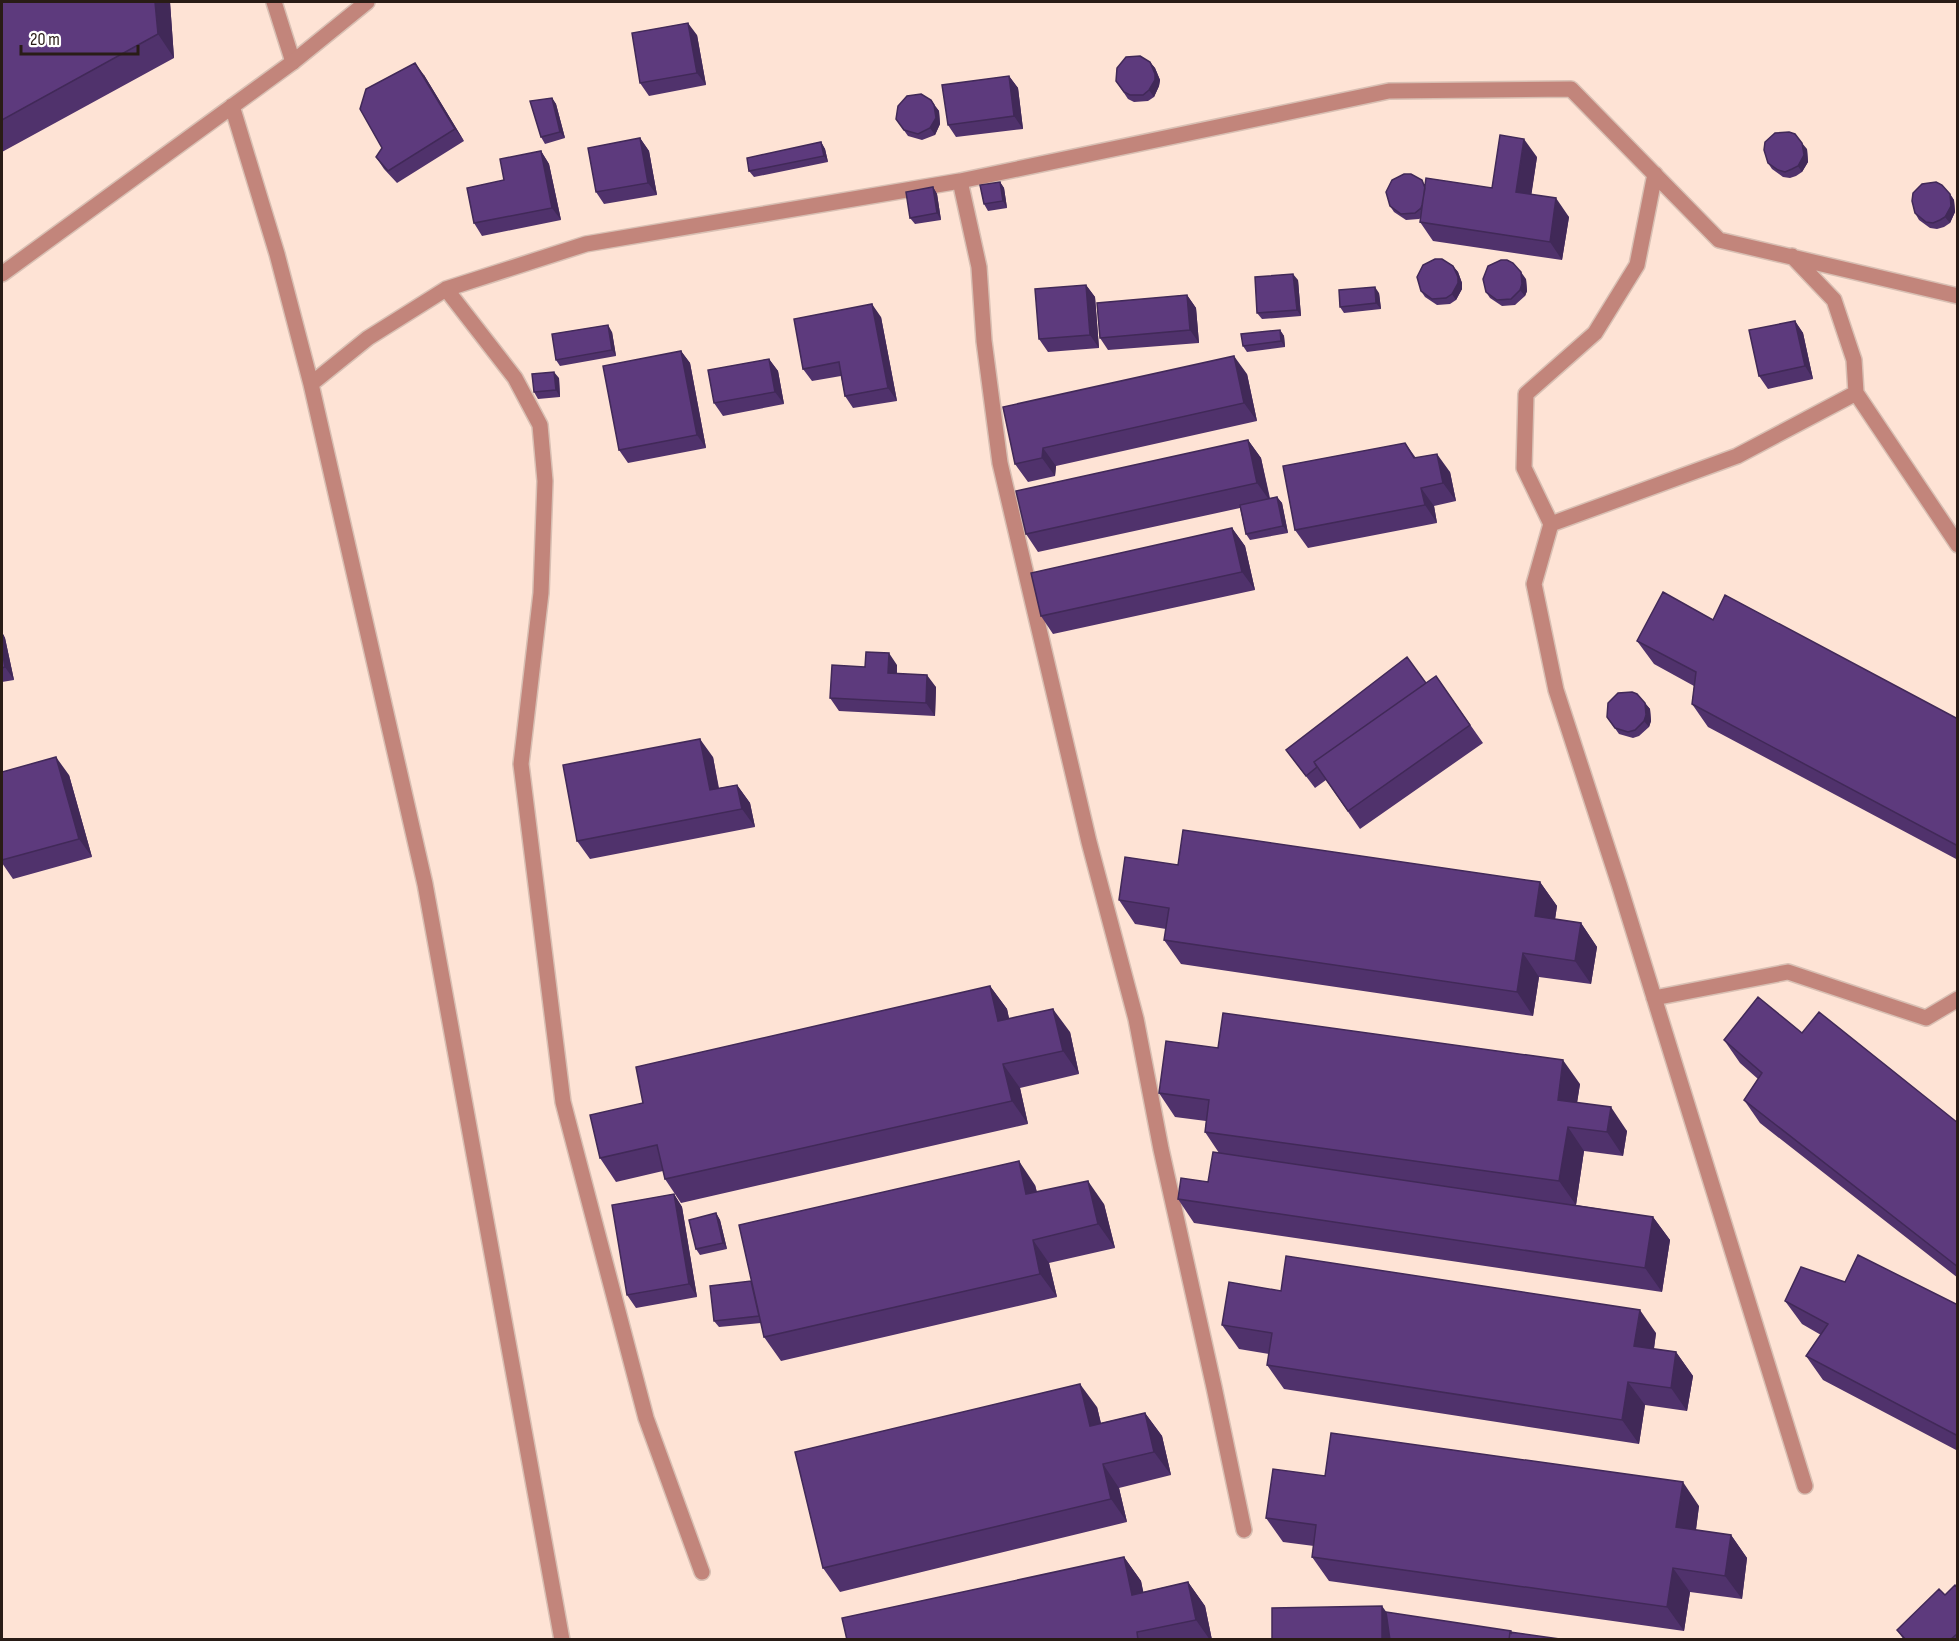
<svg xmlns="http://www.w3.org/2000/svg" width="1959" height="1641" font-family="'Sofia Sans Condensed',sans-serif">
<rect width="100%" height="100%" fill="#fee3d5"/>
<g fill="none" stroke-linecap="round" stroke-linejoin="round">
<!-- service casing -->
<g stroke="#d8bfb3" stroke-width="18">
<path id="service" d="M274,2L293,62"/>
</g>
<!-- minor casing -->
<g stroke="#d8bfb3" stroke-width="18">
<path id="minor" d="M232,106L277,254L311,384L425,884L562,1640
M1655,174L1637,265L1595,333L1526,394L1524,468L1551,524L1534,584L1556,690L1619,884L1805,1486
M960,181L979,267L984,341L1000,463L1089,842L1136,1019L1161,1149L1214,1387L1244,1530
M2,274L293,62L367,2
M446,289L515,378L540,425L545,481L541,593L521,764L563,1102L646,1418L702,1572
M311,384L368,338L446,289L586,244L960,181L1389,91L1571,89L1719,240L1958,296
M1856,393L1958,545
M1551,524L1737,456L1856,393L1854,360L1834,300L1792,256
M1654,998L1788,972L1926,1018L1958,999"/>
</g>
<!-- service -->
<use href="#service" stroke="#c2857b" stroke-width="15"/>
<!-- minor -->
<use href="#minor" stroke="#c2857b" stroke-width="15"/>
</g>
<!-- wall -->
<path fill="#50326c" d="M2,2H170L174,58L2,152Z
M697,35L706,85L649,96L640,83Z
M1150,62L1155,68L1160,80L1159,86L1154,97L1148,101L1134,102L1128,99L1116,81Z
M424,75L464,141L397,183L384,169L376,157L382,148Z
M1009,76L1018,88L1023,129L956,137L948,125Z
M552,98L556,104L565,138L545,144L541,137Z
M931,100L939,111L940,124L935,135L922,140L908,136L896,119Z
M640,138L649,151L657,195L604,204L596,192Z
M821,142L825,149L828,162L754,177L749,171Z
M1807,149L1808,162L1802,172L1796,176L1790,178L1783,177L1772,169L1768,163Z
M541,151L549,164L561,220L482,236L474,223L504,180Z
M1537,157L1531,195L1569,217L1562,260L1433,241L1420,222L1421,218L1419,219L1406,220L1394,212L1390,206L1422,180L1425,186L1492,188Z
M1000,182L1004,188L1007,208L988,211L984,204Z
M933,187L937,194L941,220L915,224L910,218Z
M1950,194L1954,200L1955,212L1950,223L1944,227L1937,229L1930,228L1919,220L1915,213Z
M1453,266L1458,272L1462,283V289L1456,300L1450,304L1437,305L1425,297L1421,291Z
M1526,279L1527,291L1525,296L1515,305L1502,306L1490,298L1486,292Z
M1298,280L1301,316L1262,319L1257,313Z
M1086,285L1095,297L1099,348L1048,352L1039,339Z
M1379,293L1381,309L1344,313L1340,307Z
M1187,295L1196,308L1199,343L1108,350L1100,338Z
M881,317L897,401L853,408L845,396L841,376L812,381L803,369Z
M1795,321L1803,333L1813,379L1768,389L1759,376Z
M1280,330L1284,336L1285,347L1247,352L1243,346Z
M612,332L616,356L560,366L556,360Z
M681,351L690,363L706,448L628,463L619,450Z
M769,359L778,371L784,404L723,416L714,403Z
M1247,374L1257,421L1056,466L1055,476L1028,482L1015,464L1003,407Z
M559,378L560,397L538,399L534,392Z
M1248,440L1261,458L1270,498L1277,497L1282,503L1288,533L1250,540L1246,534L1240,508L1038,552L1026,534Z
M1405,443L1416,458L1450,472L1456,501L1434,506L1437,523L1308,548L1295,530Z
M1232,528L1245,546L1255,590L1053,634L1041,616Z
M1713,620L1958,719V860L1708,727L1692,704L1694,686L1654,664L1637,641Z
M2,632L5,638L14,680L2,682Z
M897,665V673L936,687L935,716L839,711L830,698L865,667Z
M1436,676L1483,743L1360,829L1326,780L1315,788L1286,750L1426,683Z
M1645,703L1650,709L1651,721L1649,727L1639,736L1633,738L1619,734L1607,717Z
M713,757L719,788L737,785L750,803L755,827L590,859L577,841Z
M2,772L69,775L92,857L13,879L2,863Z
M1178,865L1540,882L1557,906L1555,919L1581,923L1597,947L1591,984L1539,977L1533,1016L1181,964L1164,940L1166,929L1135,924L1119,900Z
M990,986L1007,1009L1009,1019L1070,1032L1079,1074L1020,1088L1028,1124L681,1203L665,1179L663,1171L616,1182L600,1158L643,1103Z
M1802,1033L1958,1123V1278L1760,1123L1744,1100L1758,1079L1740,1063L1724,1040Z
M1218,1048L1580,1084L1577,1102L1627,1131L1623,1156L1584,1151L1576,1205L1653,1217L1670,1240L1662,1292L1194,1223L1178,1199L1208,1182L1219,1153L1205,1132L1206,1121L1175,1117L1159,1093Z
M1035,1185L1037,1192L1104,1204L1115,1248L1049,1263L1057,1297L781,1361L764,1337L761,1323L719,1327L714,1321L751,1281Z
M674,1194L682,1207L697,1297L636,1308L627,1295Z
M716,1213L720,1220L727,1249L700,1255L696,1249Z
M1845,1282L1958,1305V1451L1823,1380L1806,1356L1821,1335L1802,1324L1785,1301Z
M1281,1291L1656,1333L1654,1349L1676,1352L1693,1376L1687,1411L1645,1405L1639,1444L1284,1389L1267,1365L1269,1354L1239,1349L1222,1325Z
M1097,1407L1101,1423L1145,1413L1162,1436L1171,1475L1119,1488L1127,1522L840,1592L823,1568Z
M1325,1476L1699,1506L1696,1530L1731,1535L1747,1558L1742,1599L1690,1592L1684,1631L1329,1581L1312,1557L1314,1546L1283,1542L1266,1518Z
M1124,1557L1141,1581L1143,1592L1188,1582L1205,1606L1212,1640H847Z
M1958,1588V1640H1904L1897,1630L1945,1595Z"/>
<!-- shaded-wall -->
<path fill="#412958" d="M155,2H170L174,58L158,34Z
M688,23L697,35L706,85L697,73Z
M1150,62L1155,68L1160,80L1159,86L1154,97L1149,90Z
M415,63L424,75L464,141L455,129Z
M1009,76L1018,88L1023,129L1014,116Z
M552,98L556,104L565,138L560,132Z
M934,105L939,111L940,124L935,135L930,128Z
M640,138L649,151L657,195L648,183Z
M1524,139L1537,157L1529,211L1516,192Z
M821,142L825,149L828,162L824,156Z
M1802,143L1807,149L1808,162L1802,172L1798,166Z
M541,151L549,164L561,220L552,208Z
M1000,182L1004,188L1007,208L1003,201Z
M933,187L937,194L941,220L937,213Z
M1950,194L1954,200L1955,212L1950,223L1945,217Z
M1556,198L1569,217L1562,260L1550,242Z
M1453,266L1458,272L1462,283V289L1456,300L1452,294Z
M1521,272L1526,279L1527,291L1525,296L1520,290Z
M1293,274L1298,280L1301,316L1297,310Z
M1086,285L1095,297L1099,348L1090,335Z
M1375,287L1379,293L1381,309L1376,303Z
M1187,295L1196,308L1199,343L1190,330Z
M872,304L881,317L897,401L888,388Z
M1795,321L1803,333L1813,379L1805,366Z
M608,325L612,332L616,356L612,350Z
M1280,330L1284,336L1285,347L1281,341Z
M681,351L690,363L706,448L697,435Z
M1234,356L1247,374L1257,421L1244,403Z
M769,359L778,371L784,404L775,392Z
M554,372L559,378L560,397L556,390Z
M1248,440L1261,458L1270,501L1257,483Z
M1043,448L1056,466L1055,476L1042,458Z
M1437,454L1450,472L1456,501L1443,483Z
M1421,488L1434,506L1437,523L1425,505Z
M1277,497L1282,503L1288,533L1283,526Z
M1232,528L1245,546L1255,590L1242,572Z
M2,632L5,638L14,680L5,667L2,650Z
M889,653L897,665L896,685L888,673Z
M927,675L936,687L935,716L926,703Z
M1645,703L1650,709L1651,721L1649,727L1644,721Z
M700,739L713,757L722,808L710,790Z
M56,757L69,775L92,857L79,839Z
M737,785L750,803L755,827L742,809Z
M1540,882L1557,906L1552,940L1535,916Z
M1581,923L1597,947L1591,984L1575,961Z
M1523,953L1539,977L1533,1016L1517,992Z
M990,986L1007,1009L1015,1045L998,1021Z
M1053,1009L1070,1032L1079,1074L1063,1051Z
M1563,1060L1580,1084L1574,1123L1558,1100Z
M1003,1064L1020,1088L1028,1124L1012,1101Z
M1611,1107L1627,1131L1623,1156L1607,1132Z
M1568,1127L1584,1151L1576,1205L1559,1181Z
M1019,1161L1035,1185L1043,1218L1026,1194Z
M1088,1181L1104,1204L1115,1248L1098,1224Z
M674,1194L682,1207L697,1297L689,1284Z
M716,1213L720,1220L727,1249L723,1243Z
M1653,1217L1670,1240L1662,1292L1645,1268Z
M1033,1240L1049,1263L1057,1297L1040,1274Z
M1640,1310L1656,1333L1651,1369L1634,1346Z
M1676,1352L1693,1376L1687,1411L1671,1388Z
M1628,1382L1645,1405L1639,1444L1622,1420Z
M1080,1384L1097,1407L1107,1450L1090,1426Z
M1145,1413L1162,1436L1171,1475L1154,1452Z
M1103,1464L1119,1488L1127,1522L1111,1499Z
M1683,1482L1699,1506L1693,1551L1676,1527Z
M1731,1535L1747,1558L1742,1599L1725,1576Z
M1124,1557L1141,1581L1149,1618L1132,1595Z
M1673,1568L1690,1592L1684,1631L1667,1607Z
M1188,1582L1205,1606L1212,1640H1210L1196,1620Z
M1382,1606L1395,1624V1640H1382Z"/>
<!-- building -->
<path fill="#5d3a7d" stroke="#412958" stroke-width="1.5" d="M2,2H155L158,34L2,120Z
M688,23L697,73L640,83L632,33Z
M1140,56L1150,62L1155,74V80L1149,90L1143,95H1130L1124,92L1116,81L1117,68L1126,57Z
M415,63L455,129L388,171L376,157L382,148L360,109L366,89Z
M1009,76L1014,116L948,125L942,85Z
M921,94L931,100L934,105L936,118L930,128L918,134L904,130L896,119L898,106L907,96Z
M552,98L560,132L541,137L530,101Z
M1789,132L1795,134L1802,143L1804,155L1798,166L1792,169L1785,172L1778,170L1768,163L1764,150L1765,142L1775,133Z
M1500,135L1524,139L1516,192L1556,198L1550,242L1420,222L1426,178L1492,188Z
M640,138L648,183L596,192L588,148Z
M821,142L824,156L749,171L747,158Z
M541,151L552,208L474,223L467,188L504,180L500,159Z
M1404,174H1411L1422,180L1425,188L1422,205L1421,208L1415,213L1401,214L1390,206L1386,192L1392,180Z
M1000,182L1003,201L984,204L980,185Z
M1936,182L1942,185L1950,194L1951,206L1945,217L1940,220L1933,223L1926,222L1915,213L1912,201L1913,193L1922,184Z
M933,187L937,213L910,218L906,192Z
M1435,259H1442L1453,266L1458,277V283L1452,294L1446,298L1432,299L1421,291L1417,277L1423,265Z
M1501,260H1507L1513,263L1521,272L1522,284L1520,290L1511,299L1497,300L1486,292L1483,279L1488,266Z
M1293,274L1297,310L1257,313L1255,277Z
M1086,285L1090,335L1039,339L1035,289Z
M1375,287L1376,303L1340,307L1339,290Z
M1187,295L1190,330L1100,338L1097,303Z
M872,304L888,388L845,396L839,362L803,369L794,319Z
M1795,321L1805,366L1759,376L1749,330Z
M608,325L612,350L556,360L552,334Z
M1280,330L1281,341L1243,346L1241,334Z
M681,351L697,435L619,450L603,366Z
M1234,356L1244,403L1043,448L1042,458L1015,464L1003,407Z
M769,359L775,392L714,403L708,370Z
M554,372L556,390L534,392L532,374Z
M1248,440L1257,483L1026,534L1016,491Z
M1405,443L1414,458L1437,454L1443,483L1421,488L1425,505L1295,530L1283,466Z
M1277,497L1283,526L1246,534L1240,505Z
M1232,528L1242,572L1041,616L1031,573Z
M1663,592L1713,620L1725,595L1958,719V846L1692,704L1696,672L1637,641Z
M2,650L5,667L2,668Z
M866,652L889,653L888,673L927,675L926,703L830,698L832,665L865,667Z
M1407,657L1426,683L1314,762L1317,767L1306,776L1286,750Z
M1436,676L1470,725L1348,811L1314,762Z
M1632,692L1637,694L1645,703L1646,715L1644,721L1635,730L1628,732L1615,728L1607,717L1608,703L1618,693Z
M700,739L710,790L737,785L742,809L577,841L563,765Z
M56,757L79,839L2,860V772Z
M1183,830L1540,882L1535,916L1581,923L1575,961L1523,953L1517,992L1164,940L1169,908L1119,900L1125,857L1178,865Z
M990,986L998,1021L1053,1009L1063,1051L1003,1064L1012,1101L665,1179L657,1145L600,1158L590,1115L643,1103L636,1067Z
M1758,997L1802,1033L1819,1012L1958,1123V1267L1744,1100L1762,1073L1724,1040Z
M1223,1013L1563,1060L1558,1100L1611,1107L1607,1132L1568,1127L1559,1181L1205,1132L1209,1100L1159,1093L1166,1041L1218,1048Z
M1213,1152L1653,1217L1645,1268L1178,1199L1181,1178L1208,1182Z
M1019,1161L1026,1194L1088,1181L1098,1224L1033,1240L1040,1274L764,1337L739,1225Z
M674,1194L689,1284L627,1295L612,1205Z
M716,1213L723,1243L696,1249L689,1220Z
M1858,1255L1958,1305V1436L1806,1356L1828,1324L1785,1301L1801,1267L1845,1282Z
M1286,1256L1640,1310L1634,1346L1676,1352L1671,1388L1628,1382L1622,1420L1267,1365L1272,1333L1222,1325L1229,1282L1281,1291Z
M751,1281L759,1316L714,1321L710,1286Z
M1080,1384L1090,1426L1145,1413L1154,1452L1103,1464L1111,1499L823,1568L795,1452Z
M1331,1433L1683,1482L1676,1527L1731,1535L1725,1576L1673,1568L1667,1607L1312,1557L1316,1525L1266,1518L1273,1469L1325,1476Z
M1124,1557L1132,1595L1188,1582L1196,1620L1137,1632L1138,1640H847L842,1618Z
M1955,1585L1958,1588V1633L1950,1640H1906L1897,1630L1939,1589L1945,1595Z
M1382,1606V1640H1272V1608Z
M1386,1612L1511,1631V1633L1510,1632L1509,1640H1390Z
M1510,1632L1567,1640H1509Z"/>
<!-- border -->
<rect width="1959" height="1641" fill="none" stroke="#291c16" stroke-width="6"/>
<!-- scale -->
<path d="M21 45v9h117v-9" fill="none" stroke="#291c16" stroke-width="3"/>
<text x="30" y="45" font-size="18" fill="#291c16" stroke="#ffffff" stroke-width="4.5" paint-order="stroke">20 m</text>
</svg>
